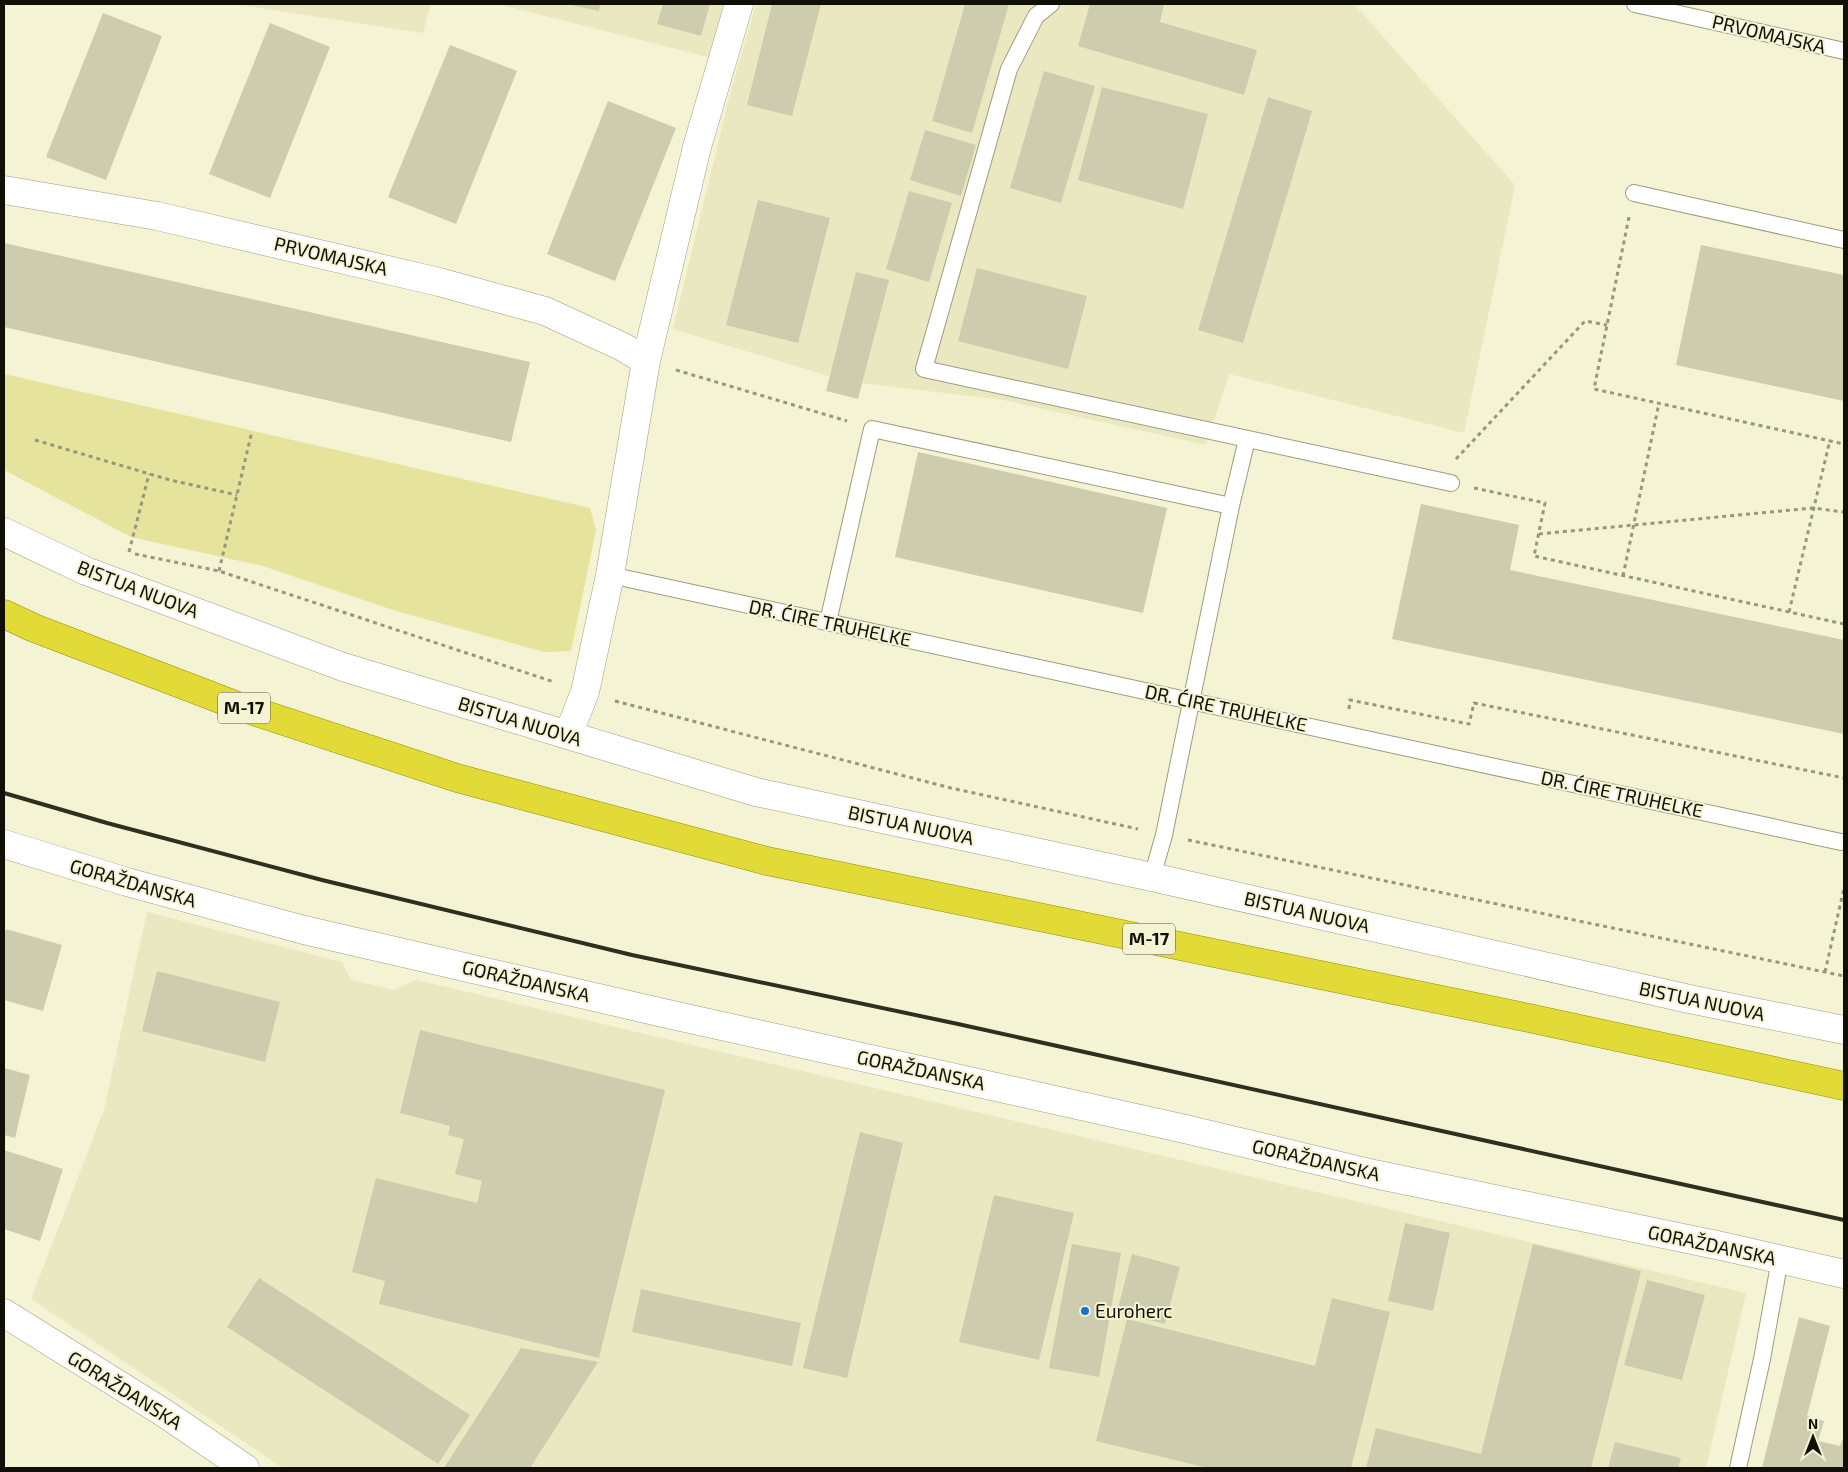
<svg xmlns="http://www.w3.org/2000/svg" width="1848" height="1472" font-family="'Exo 2',sans-serif">
<rect width="100%" height="100%" fill="#f4f3d4"/>
<!-- built -->
<path fill="#e9e8c1" d="M235,4H431L423,33Z
M498,4H724L708,57Z
M756,4H1354L1515,185L1464,433L1229,374L1206,445L1003,400L861,383L829,376L673,329L730,94Z
M147,912L342,962L351,980L394,990L416,980L1746,1293L1706,1468H283L31,1299L104,1110Z"/>
<!-- green -->
<path fill="#e6e39c" d="M4,374L590,508L596,530L571,651L544,652L393,610L263,566L131,537L4,470Z"/>
<!-- building -->
<path fill="#cdccae" d="M567,4H600L599,11Z
M663,4H710L701,36L657,24Z
M772,4H821L792,116L747,105Z
M965,4H1009L972,133L932,121Z
M1090,4H1164L1160,22L1257,50L1244,95L1078,46Z
M103,13L162,36L106,180L46,157Z
M270,23L330,47L270,198L209,174Z
M450,45L517,71L456,224L388,197Z
M1044,71L1095,86L1061,203L1010,188Z
M1102,87L1208,114L1183,209L1078,180Z
M1268,97L1312,111L1243,343L1198,330Z
M608,101L676,128L615,281L547,254Z
M925,130L976,145L961,196L910,180Z
M909,191L952,203L929,282L886,269Z
M758,200L830,218L798,343L726,325Z
M4,243L530,362L511,442L4,327Z
M1701,245L1844,275V401L1676,365Z
M977,268L1087,296L1068,369L958,341Z
M856,272L889,280L858,399L826,391Z
M918,452L1167,508L1143,613L895,557Z
M1421,504L1519,525L1510,570L1844,640V734L1392,639Z
M6,929L62,945L43,1011L4,1000V937Z
M157,971L280,1002L265,1062L142,1031Z
M420,1030L665,1090L599,1358L379,1304L385,1281L352,1272L376,1178L477,1203L482,1181L455,1174L464,1139L448,1135L450,1126L400,1113Z
M4,1068L30,1075L15,1138L4,1135Z
M860,1132L903,1143L847,1378L803,1368Z
M4,1150L63,1169L40,1241L4,1229Z
M994,1195L1074,1213L1039,1360L959,1342Z
M1405,1223L1450,1233L1433,1311L1388,1301Z
M1072,1244L1121,1253L1099,1377L1049,1368Z
M1533,1244L1641,1271L1591,1468H1366L1376,1428L1481,1454Z
M1132,1254L1180,1267L1165,1324L1117,1312Z
M259,1278L470,1415L438,1464L227,1327Z
M1647,1280L1705,1295L1682,1380L1624,1365Z
M641,1289L801,1323L792,1366L632,1332Z
M1332,1298L1390,1312L1351,1468H1208L1096,1441L1127,1319L1315,1366Z
M1799,1317L1830,1326L1807,1416L1824,1421L1818,1441L1840,1446L1844,1436V1468H1762Z
M521,1348L598,1362L530,1468H444Z
M1615,1442L1681,1458L1678,1468H1608Z"/>
<g fill="none" stroke-linecap="round" stroke-linejoin="round">
<!-- service casing -->
<g stroke="#9d9c7f" stroke-width="18">
<path id="service" d="M1051,4L1036,16L1009,69L924,369L1451,483
M1635,4L1844,51
M1634,193L1844,240
M610,575L1841,842
M828,622L872,429L1231,506
M1152,877L1164,835L1231,506L1247,439
M1738,1468L1762,1359L1780,1259"/>
</g>
<!-- minor casing -->
<g stroke="#9d9c7f" stroke-width="29">
<path id="minor" d="M4,190L157,216L439,282L545,311L623,347L646,361
M568,735L585,692L610,575L646,361L697,147L739,4
M4,1313L164,1413L245,1468"/>
</g>
<!-- tertiary casing -->
<g stroke="#9d9c7f" stroke-width="29">
<path id="tertiary" d="M4,532L86,571L343,667L756,792L1152,877L1689,999L1844,1030
M4,844L127,882L304,930L659,1012L1185,1129L1374,1174L1726,1247L1844,1274"/>
</g>
<!-- trunk casing -->
<g stroke="#948d05" stroke-width="29">
<path id="trunk" d="M4,614L34,628L238,706L457,778L767,861L1529,1018L1844,1086"/>
</g>
<!-- path -->
<path stroke="#979680" stroke-width="3" stroke-dasharray="4 4" stroke-linecap="butt" d="M1629,217L1594,389L1844,444
M676,370L847,421
M35,440L170,480L237,495
M1456,459L1585,321L1607,325
M1474,488L1545,503L1534,556L1844,624
M1539,534L1813,508L1844,512
M129,552L149,474
M135,554L219,571L554,682
M219,571L252,431
M1623,576L1659,403
M1789,612L1830,440
M615,701L951,788L1138,829
M1349,709L1350,700L1469,724L1474,703L1844,778
M1188,840L1844,976
M1825,972L1844,888"/>
<!-- service -->
<use href="#service" stroke="#fff" stroke-width="16"/>
<!-- minor -->
<use href="#minor" stroke="#fff" stroke-width="28"/>
<!-- tertiary -->
<use href="#tertiary" stroke="#fff" stroke-width="28"/>
<!-- trunk -->
<use href="#trunk" stroke="#e2da36" stroke-width="28"/>
<!-- rail -->
<path stroke="#2e2e21" stroke-width="4" d="M4,793L107,823L322,880L632,955L958,1024L1844,1220"/>
</g>
<!-- markers -->
<circle fill="#1570d9" stroke="#f4f3d4" stroke-width="2" cx="1085" cy="1311" r="5"/>
<g text-anchor="middle" stroke-width="4" stroke-linejoin="round" paint-order="stroke">
<!-- shield labels -->
<g fill="#f4f3d4" stroke="#545444" stroke-width="1">
<rect x="218" y="692.5" width="52" height="31" rx="4"/>
<rect x="1123" y="923.5" width="52" height="31" rx="4"/>
</g>
<g font-size="18" font-weight="bold" fill="#101006">
<text x="244" y="714">M-17</text>
<text x="1149" y="945">M-17</text>
</g>
<!-- street labels -->
<g font-size="19" fill="#101006" stroke="#f4f3d4">
<text transform="translate(1769 34) rotate(13)" y="7">PRVOMAJSKA</text>
<text transform="translate(331 256) rotate(13)" y="7">PRVOMAJSKA</text>
<text transform="translate(138 589) rotate(21)" y="7">BISTUA NUOVA</text>
<text transform="translate(830 623) rotate(12)" y="7">DR. ĆIRE TRUHELKE</text>
<text transform="translate(1226 708) rotate(12)" y="7">DR. ĆIRE TRUHELKE</text>
<text transform="translate(520 721) rotate(17)" y="7">BISTUA NUOVA</text>
<text transform="translate(1622 794) rotate(12)" y="7">DR. ĆIRE TRUHELKE</text>
<text transform="translate(911 825) rotate(12)" y="7">BISTUA NUOVA</text>
<text transform="translate(133 883) rotate(16)" y="7">GORAŽDANSKA</text>
<text transform="translate(1307 912) rotate(13)" y="7">BISTUA NUOVA</text>
<text transform="translate(526 981) rotate(13)" y="7">GORAŽDANSKA</text>
<text transform="translate(1702 1001) rotate(12)" y="7">BISTUA NUOVA</text>
<text transform="translate(921 1070) rotate(12)" y="7">GORAŽDANSKA</text>
<text transform="translate(1316 1160) rotate(13)" y="7">GORAŽDANSKA</text>
<text transform="translate(1712 1245) rotate(12)" y="7">GORAŽDANSKA</text>
<text transform="translate(125 1390) rotate(32)" y="7">GORAŽDANSKA</text>
</g>
<!-- poi labels -->
<g font-size="19" fill="#101006" stroke="#f4f3d4" text-anchor="start">
<text x="1095" y="1318">Euroherc</text>
</g>
</g>
<!-- border -->
<rect width="1848" height="1472" fill="none" stroke="#101006" stroke-width="10"/>
<!-- north arrow -->
<g transform="translate(1813 1437)" stroke="#f4f3d4" stroke-width="4" paint-order="stroke">
<path d="M0-4L9 19L0 12L-9 19Z" fill="#101006"/>
<text y="-8" font-size="14" font-weight="bold" text-anchor="middle" fill="#101006">N</text>
</g>
</svg>
